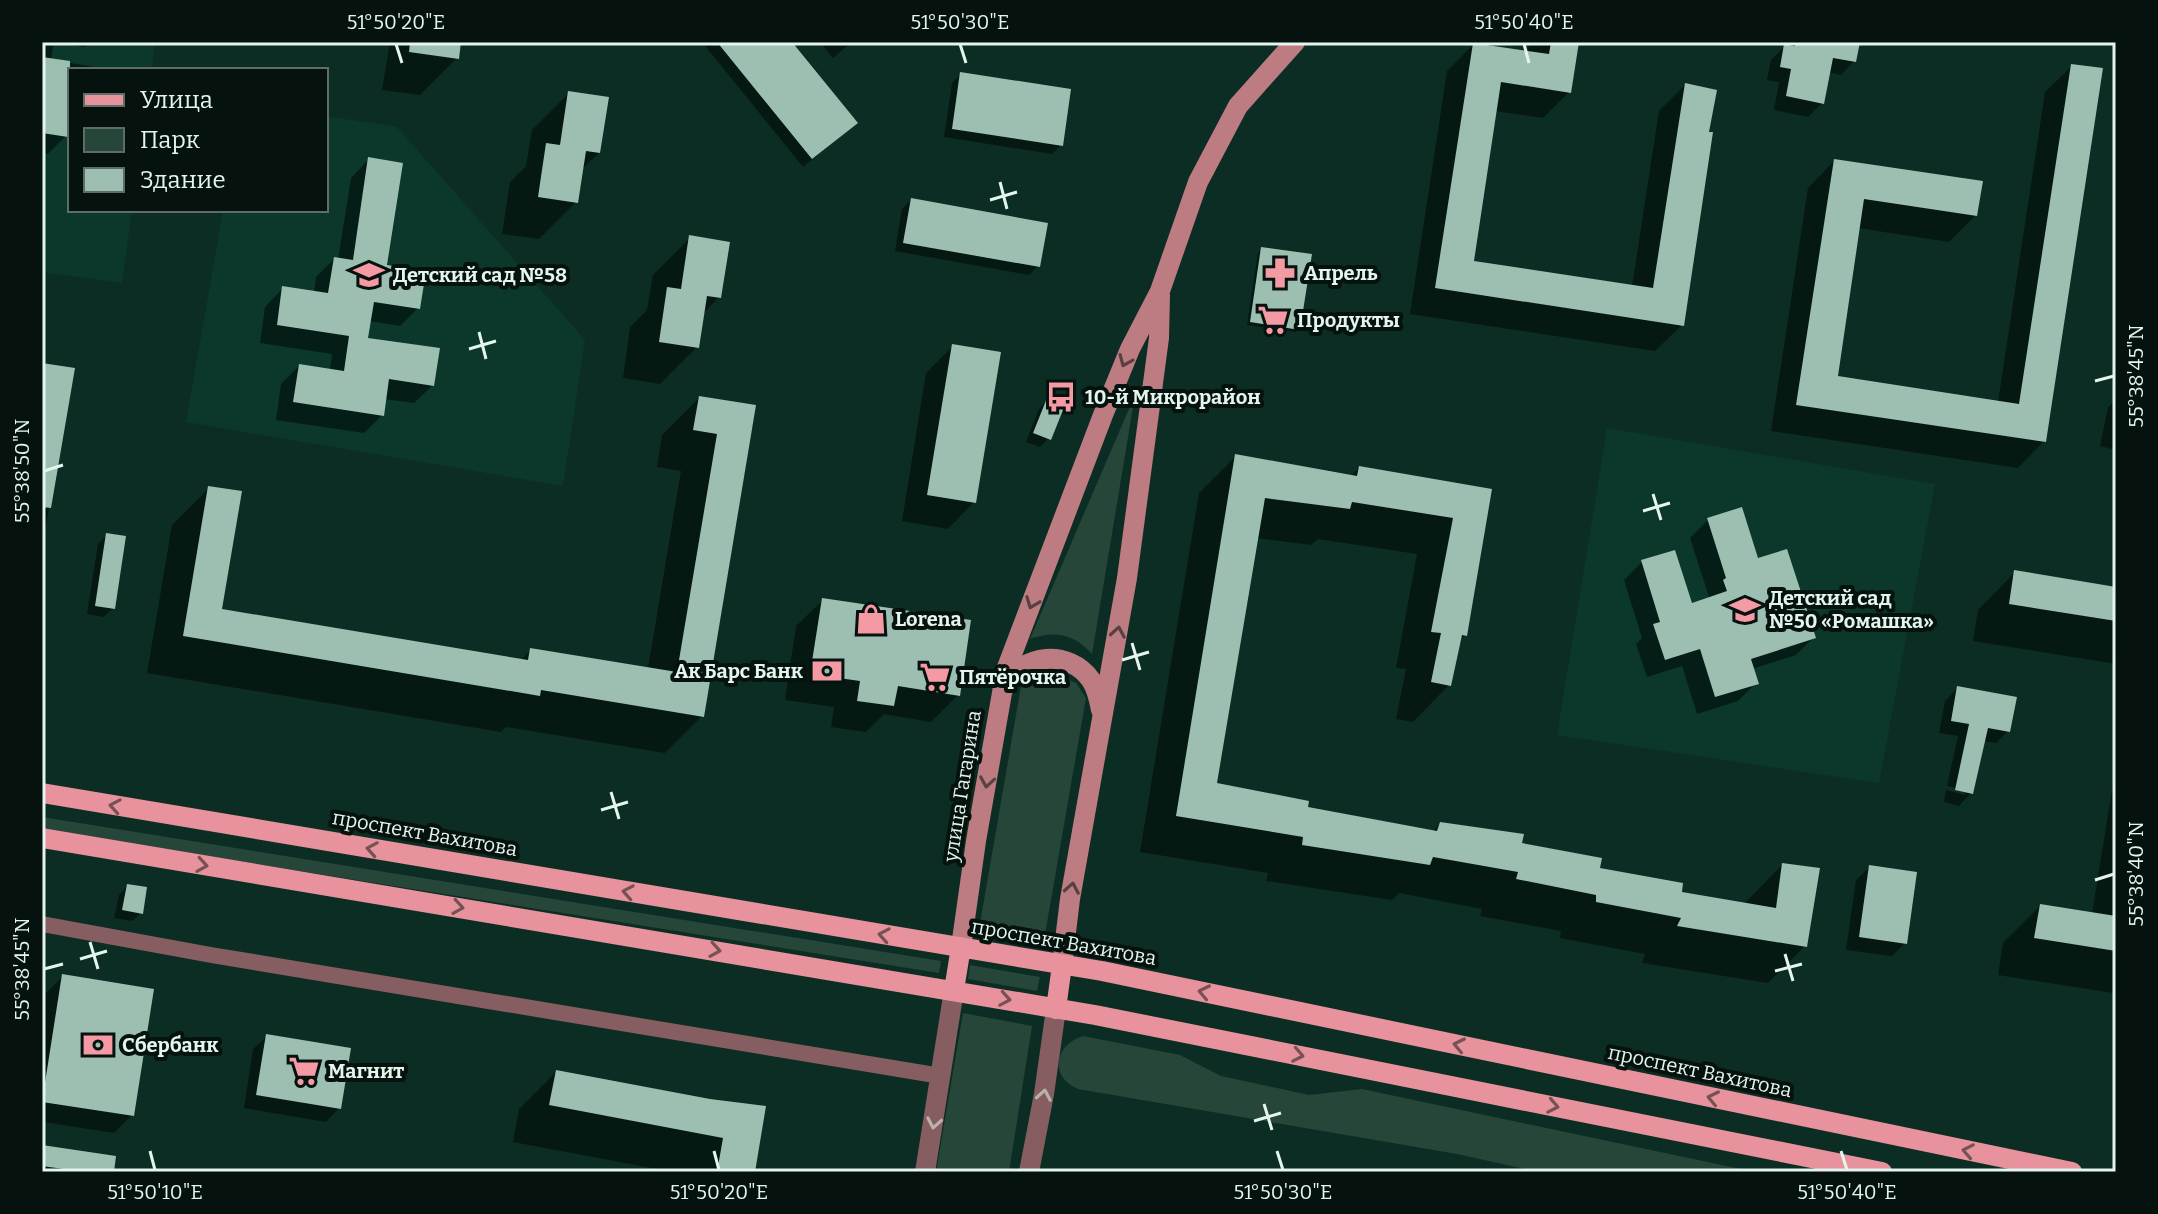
<svg xmlns="http://www.w3.org/2000/svg" width="2158" height="1214" font-family="Bitter,serif">
<rect width="100%" height="100%" fill="#0c2d23"/>
<!-- built -->
<path fill="#0b382b" d="M42,42H155L152,70H70V210H132L122,283L42,272Z
M326,116L397,127L585,340L563,486L186,422L223,210H326Z
M1607,428L1935,484L1879,783L1557,735Z"/>
<!-- green -->
<path fill="#26463a" d="M1135,395L1092,654C1075,634 1054,630 1030,639Z
M1055,674L1076,683L1086,698L1043,946L978,935L1021,686L1039,675Z
M42,817L941,961L939,973L42,830Z
M970,965L1040,977L1037,991L968,979Z
M963,1013L1032,1026L1009,1172H936Z
M1083,1036L1180,1055L1221,1076L1309,1095L1362,1089L1755,1172H1538L1457,1154L1078,1089C1049,1077 1054,1045 1083,1036Z"/>
<!-- shadow -->
<path fill="#0007" d="M42,42H90L85,47L54,42L51,60L115,70H70V120L66,136L48,154L42,153Z
M390,42H459L457,58L420,95L382,90Z
M702,42H790L847,131L803,167Z
M820,42H852L833,58Z
M1529,42H1577L1569,92L1543,118L1495,111L1471,262L1632,287L1659,111L1685,85L1707,133L1682,325L1655,351L1410,314L1447,71L1473,45L1528,53Z
M1791,42H1858L1854,61L1841,75L1828,72L1822,103L1808,117L1774,110L1779,82L1767,80L1771,60L1785,46L1790,47Z
M2072,66L2044,441L2018,468L1771,431L1808,188L1834,161L1976,215L1949,242L1858,228L1835,378L1998,402L2045,92Z
M961,74L1061,145L1052,154L944,137L952,83Z
M569,93L599,153L581,170L576,202L539,239L502,234L510,182L526,166L532,130Z
M369,159L385,267L418,308L400,326L369,321L366,339L433,385L414,403L384,399L382,415L364,433L276,420L281,384L299,366L330,371L332,354L260,343L265,307L283,288L314,293L316,277L334,259L338,260L351,178Z
M911,200L1038,266L1029,275L895,251L902,209Z
M690,238L719,297L702,315L697,347L660,384L623,378L630,327L647,310L653,275Z
M1261,249L1299,329L1295,332L1247,325L1258,253Z
M953,346L974,502L948,529L902,521L926,373Z
M42,365L72,370L42,549Z
M699,398L754,407L702,716L665,753L506,727L501,732L147,673L172,525L209,488L220,611L520,661L531,650L648,669L681,471L657,467L662,435Z
M1047,400L1049,438L1040,447L1026,442L1039,409Z
M2116,400V450L2100,446L2108,407Z
M1236,456L1350,477L1359,468L1490,490L1465,635L1458,642L1449,685L1413,722L1396,719L1406,669L1396,668L1417,554L1318,539L1311,545L1256,538L1215,785L1306,809L1432,832L1440,824L1520,845L1680,894L1745,905L1746,902L1782,865L1805,946L1768,983L1642,963L1645,954L1560,938L1561,931L1480,916L1482,909L1399,893L1392,900L1266,881L1268,873L1140,852L1199,493Z
M1708,520L1757,561L1814,637L1796,655L1752,669L1756,683L1738,701L1697,714L1682,666L1647,677L1636,644L1642,638L1624,580L1642,562L1690,605L1705,600L1709,597L1690,538Z
M107,535L113,608L104,617L87,614L98,544Z
M2015,572L2116,589V664L1973,641L1978,610Z
M823,600L958,695L931,722L884,714L866,732L831,727L834,707L785,700L796,626Z
M1958,688L2008,731L1996,743L1983,741L1971,793L1959,806L1944,802L1946,790L1965,795V790L1947,786L1958,736L1939,733L1945,701Z
M2116,765V991L2113,993L1998,975L2003,943L2040,906L2092,914Z
M1870,867L1905,943L1892,956L1846,950L1856,880Z
M127,886L141,913L132,921L114,918L119,895Z
M62,977L132,1115L114,1133L44,1122L42,1133V1009L44,995Z
M267,1036L339,1108L326,1122L244,1108L253,1049Z
M556,1072L709,1101L753,1172H673L513,1142L519,1109Z
M42,1147L112,1172H42Z"/>
<!-- building -->
<path fill="#9cbfb2" d="M410,42H461L459,59L409,52Z
M717,42H792L858,123L812,159Z
M1551,42H1579L1571,93L1501,82L1474,261L1653,288L1685,83L1717,90L1709,132H1713L1684,326L1435,288L1473,43L1549,54Z
M1795,42H1860L1856,62L1833,58L1824,104L1786,96L1791,69L1780,67L1784,44L1795,46Z
M42,57L70,61V125L68,137L42,133Z
M2071,64L2103,68L2046,442L1796,405L1834,159L1983,181L1977,216L1864,199L1838,376L2019,404Z
M960,72L1071,89L1063,146L952,129Z
M568,91L609,97L600,153L586,151L578,203L538,197L546,143L560,145Z
M368,157L403,163L387,265L426,271L420,309L374,302L368,338L440,348L434,386L389,379L384,416L293,402L299,364L344,371L349,336L277,325L282,286L328,293L334,257L353,260Z
M911,198L1048,223L1040,267L903,243Z
M689,235L730,242L721,298L707,296L699,348L659,342L667,287L681,289Z
M1261,247L1312,254L1300,330L1250,322Z
M952,344L1001,352L976,503L927,495Z
M42,363L75,368L51,508L42,507Z
M699,396L756,405L704,717L541,690L540,696L183,636L208,486L242,491L222,609L528,660L530,648L677,672L717,434L693,430Z
M1047,398L1065,405L1051,440L1033,433Z
M1235,454L1357,476L1359,466L1492,489L1467,636L1462,635L1451,686L1431,682L1441,633L1431,632L1453,518L1352,502L1350,509L1265,498L1217,783L1309,801L1308,807L1437,831L1440,822L1524,834L1522,843L1602,858L1600,868L1683,883L1682,892L1776,908L1782,863L1820,868L1807,947L1677,926L1681,918L1596,902V895L1516,879L1518,872L1433,857L1430,865L1302,845L1303,837L1176,816Z
M1742,507L1758,558L1787,549L1816,638L1751,659L1759,684L1715,697L1700,649L1665,660L1653,624L1660,622L1641,560L1675,550L1692,603L1727,591L1723,580L1726,578L1707,518Z
M106,533L126,536L115,609L95,606Z
M2014,570L2116,587V621L2009,604Z
M822,598L971,620L960,696L898,686L894,706L857,701L860,681L810,674Z
M1957,686L2017,697L2010,732L1988,728L1973,794L1955,790L1969,724L1951,721Z
M1869,865L1917,872L1907,944L1859,937Z
M127,884L147,887L143,914L122,910Z
M2040,904L2116,916V951L2034,938Z
M62,974L154,989L134,1116L42,1102Z
M266,1034L351,1048L341,1109L256,1095Z
M556,1070L710,1099L766,1106L755,1172H717L723,1138L549,1105Z
M42,1145L116,1156L114,1172H85L42,1166Z"/>
<g fill="none" stroke-linecap="round" stroke-linejoin="round">
<!-- minor -->
<path stroke="#865d61" stroke-width="16" d="M42,924L211,955L941,1076"/>
<!-- tertiary -->
<path stroke="#865d61" stroke-width="20" d="M925,1172L954,990
M1029,1172L1044,1094L1056,1009"/>
<!-- secondary -->
<path stroke="#bd7b82" stroke-width="20" d="M1006,686C1022,653 1069,649 1091,680C1097,689 1099,699 1101,710
M961,947L976,841L1006,670L1103,415L1130,349L1160,291L1198,182L1238,106L1295,42
M1062,965L1070,899L1127,578L1159,338L1160,295"/>
<!-- primary -->
<path stroke="#e7929c" stroke-width="20" d="M42,793L1102,971L2072,1172
M42,838L1095,1015L1882,1172
M954,990L961,947
M1056,1009L1062,965"/>
</g>
<!-- one-way arrows -->
<defs><path id="oneway-chevron" d="M-2-3.5L2.5 0L-2 3.5" fill="none" stroke-width="1.6" stroke-linecap="round" stroke-linejoin="round" transform="scale(2)"/></defs>
<g stroke="#584142">
<use href="#oneway-chevron" transform="translate(1125 361) rotate(113)"/>
<use href="#oneway-chevron" transform="translate(1032 603) rotate(111)"/>
<use href="#oneway-chevron" transform="translate(1118 632) rotate(-80)"/>
<use href="#oneway-chevron" transform="translate(987 782) rotate(99)"/>
<use href="#oneway-chevron" transform="translate(1072 888) rotate(-80)"/>
</g>
<g stroke="#765255">
<use href="#oneway-chevron" transform="translate(115 806) rotate(-170)"/>
<use href="#oneway-chevron" transform="translate(372 849) rotate(-170)"/>
<use href="#oneway-chevron" transform="translate(202 865) rotate(9)"/>
<use href="#oneway-chevron" transform="translate(628 892) rotate(-170)"/>
<use href="#oneway-chevron" transform="translate(458 907) rotate(9)"/>
<use href="#oneway-chevron" transform="translate(884 935) rotate(-170)"/>
<use href="#oneway-chevron" transform="translate(715 950) rotate(9)"/>
<use href="#oneway-chevron" transform="translate(1204 992) rotate(-168)"/>
<use href="#oneway-chevron" transform="translate(1005 999) rotate(10)"/>
<use href="#oneway-chevron" transform="translate(1459 1045) rotate(-168)"/>
<use href="#oneway-chevron" transform="translate(1298 1055) rotate(11)"/>
<use href="#oneway-chevron" transform="translate(1713 1098) rotate(-168)"/>
<use href="#oneway-chevron" transform="translate(1553 1106) rotate(11)"/>
<use href="#oneway-chevron" transform="translate(1968 1151) rotate(-169)"/>
</g>
<g stroke="#b9b1ae">
<use href="#oneway-chevron" transform="translate(1044 1095) rotate(-80)"/>
<use href="#oneway-chevron" transform="translate(934 1123) rotate(100)"/>
</g>
<!-- ticks -->
<path fill="none" stroke="#e3f5ed" stroke-width="3" d="M396,44L402,63M960,44L966,63M1524,44L1529,63M1000,182L1007,209M990,200L1017,192M479,332L486,359M469,349L496,341M2095,381L2114,376M44,471L63,465M1653,494L1661,520M1643,511L1670,503M1132,643L1140,670M1122,660L1149,652M611,792L619,819M601,810L628,802M2095,880L2114,874M90,942L98,969M1785,954L1793,981M80,959L107,951M44,969L63,964M1775,971L1802,964M1264,1104L1272,1130M1254,1121L1281,1113M150,1151L155,1170M714,1151L719,1170M1277,1151L1283,1170M1841,1151L1847,1170"/>
<!-- icons -->
<defs>
<g id="pharmacy-bare" transform="scale(2.4)"><path d="M-2-6h4v4h4v4h-4v4h-4v-4h-4v-4h4Z" fill="#f49aa5" stroke="#06120e" stroke-width="2.5" paint-order="stroke"/></g>
<g id="school-bare" transform="scale(2.4)"><path d="M0-5L7-2L0 1L-7-2ZM-4 1L0 2.5L4 1V4Q0 6-4 4Z" fill="#f49aa5" stroke="#06120e" stroke-width="2.5" paint-order="stroke"/></g>
<g id="supermarket-bare" transform="scale(2.4)"><path d="M-6-5.5h2.5l.6 2H6L4.5 2H-2.5L-4.4-4H-6ZM-1.5 3.2a1.3 1.3 0 1 0 .1 0ZM3 3.2a1.3 1.3 0 1 0 .1 0Z" fill="#f49aa5" stroke="#06120e" stroke-width="2.5" paint-order="stroke"/></g>
<g id="bus-bare" transform="scale(2.4)"><path d="M-5-6H5V4H4V6H2V4H-2V6H-4V4H-5ZM-3.5-4V0h7V-4ZM-3.5 1.2v1.5H-2V1.2ZM2 1.2v1.5H3.5V1.2Z" fill="#f49aa5" stroke="#06120e" stroke-width="2.5" paint-order="stroke"/></g>
<g id="shop-bare" transform="scale(2.4)"><path d="M-5-2.5h2.3a2.7 3.5 0 0 1 5.4 0H5L5.5 6h-11ZM-1.5-2.5h3a1.5 2.3 0 0 0-3 0Z" fill="#f49aa5" stroke="#06120e" stroke-width="2.5" paint-order="stroke"/></g>
<g id="bank-bare" transform="scale(2.4)"><path d="M-6-4H6V4H-6ZM0-2.3a2.3 2.3 0 1 0 0 4.6a2.3 2.3 0 1 0 0-4.6Z" fill="#f49aa5" stroke="#06120e" stroke-width="2.5" paint-order="stroke"/></g>
</defs>
<g fill-rule="evenodd">
<use href="#pharmacy-bare" x="1280" y="273"/>
<use href="#school-bare" x="369" y="275"/>
<use href="#supermarket-bare" x="1273" y="320"/>
<use href="#bus-bare" x="1061" y="397"/>
<use href="#school-bare" x="1745" y="610"/>
<use href="#shop-bare" x="871" y="619"/>
<use href="#bank-bare" x="827" y="671"/>
<use href="#supermarket-bare" x="935" y="677"/>
<use href="#bank-bare" x="98" y="1045"/>
<use href="#supermarket-bare" x="304" y="1071"/>
</g>
<g text-anchor="middle" stroke-width="8" stroke-linejoin="round" paint-order="stroke">
<!-- poi labels -->
<g font-size="20" font-weight="bold" fill="#e3f5ed" stroke="#06120e" text-anchor="start">
<text x="1304" y="280">Апрель</text>
<text x="393" y="282">Детский сад №58</text>
<text x="1297" y="327">Продукты</text>
<text x="1085" y="404">10-й Микрорайон</text>
<text x="1769" y="605">Детский сад<tspan x="1769" dy="23">№50 «Ромашка»</tspan></text>
<text x="895" y="626">Lorena</text>
<text x="803" y="678" text-anchor="end">Ак Барс Банк</text>
<text x="959" y="684">Пятёрочка</text>
<text x="122" y="1052">Сбербанк</text>
<text x="328" y="1078">Магнит</text>
</g>
<!-- street labels -->
<g font-size="20" fill="#e3f5ed" stroke="#06120e">
<text transform="translate(962 786) rotate(-81)" y="7">улица Гагарина</text>
<text transform="translate(425 833) rotate(10)" y="7">проспект Вахитова</text>
<text transform="translate(1064 942) rotate(10)" y="7">проспект Вахитова</text>
<text transform="translate(1700 1071) rotate(12)" y="7">проспект Вахитова</text>
</g>
</g>
<!-- border -->
<rect width="2158" height="1214" fill="none" stroke="#06120e" stroke-width="88"/>
<!-- legend -->
<rect x="68" y="68" width="260" height="144" fill="#06120e" stroke="#5e6d67" stroke-width="2"/>
<rect x="84" y="94" width="40" height="12" fill="#e7929c" stroke="#5e6d67" stroke-width="2"/>
<text x="140" y="108" font-size="24" fill="#e3f5ed">Улица</text>
<rect x="84" y="128" width="40" height="24" fill="#26463a" stroke="#5e6d67" stroke-width="2"/>
<text x="140" y="148" font-size="24" fill="#e3f5ed">Парк</text>
<rect x="84" y="168" width="40" height="24" fill="#9cbfb2" stroke="#5e6d67" stroke-width="2"/>
<text x="140" y="188" font-size="24" fill="#e3f5ed">Здание</text>
<rect x="44" y="44" width="2070" height="1126" fill="none" stroke="#e3f5ed" stroke-width="3"/>
<g font-size="20" text-anchor="middle" fill="#e3f5ed">
<text x="396" y="29">51°50'20"E</text>
<text x="960" y="29">51°50'30"E</text>
<text x="1524" y="29">51°50'40"E</text>
<text transform="translate(2136 376) rotate(-90)" y="7">55°38'45"N</text>
<text transform="translate(22 471) rotate(-90)" y="7">55°38'50"N</text>
<text transform="translate(2136 874) rotate(-90)" y="7">55°38'40"N</text>
<text transform="translate(22 969) rotate(-90)" y="7">55°38'45"N</text>
<text x="155" y="1199">51°50'10"E</text>
<text x="719" y="1199">51°50'20"E</text>
<text x="1283" y="1199">51°50'30"E</text>
<text x="1847" y="1199">51°50'40"E</text>
</g>
</svg>
